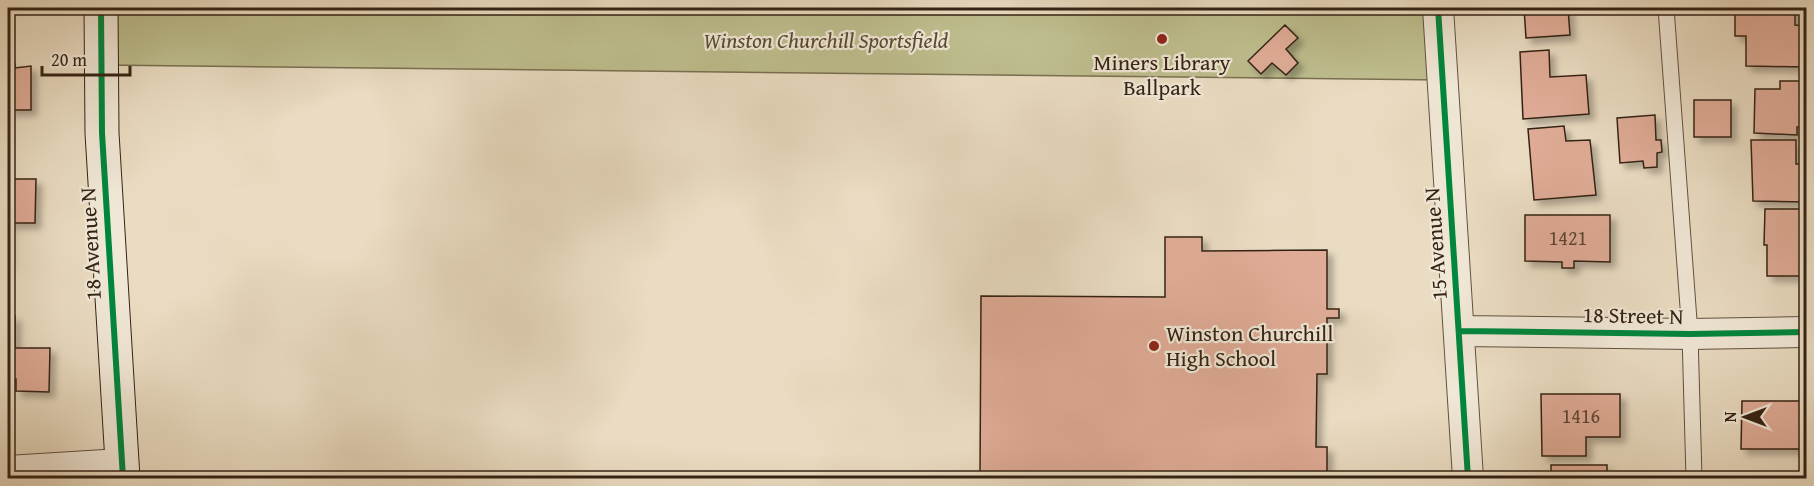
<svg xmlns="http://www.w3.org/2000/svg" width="1814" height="486" font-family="'Gentium Book Plus',serif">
<defs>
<filter id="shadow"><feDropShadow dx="5.5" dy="5.5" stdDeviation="3" flood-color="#0004"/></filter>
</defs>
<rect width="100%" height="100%" fill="#eadcc2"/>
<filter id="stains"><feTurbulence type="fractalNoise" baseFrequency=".00333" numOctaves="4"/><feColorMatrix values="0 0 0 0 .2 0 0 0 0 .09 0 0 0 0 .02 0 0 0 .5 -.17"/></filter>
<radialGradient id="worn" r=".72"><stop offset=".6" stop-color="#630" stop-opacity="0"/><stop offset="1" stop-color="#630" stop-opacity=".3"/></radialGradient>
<!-- green -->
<path fill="#bebe8e" stroke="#797051" stroke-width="1.5" d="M101,8H1438L1442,80L102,65Z"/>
<!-- building -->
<path fill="#dfab96" stroke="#342314" stroke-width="1.5" filter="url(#shadow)" d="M1524,8H1568L1570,35L1526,38Z
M1735,8H1795V25L1806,26V67L1746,66V36H1735Z
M1285,25L1298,38L1286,49L1298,63L1286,75L1272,63L1261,74L1248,61Z
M1549,50L1550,77L1586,75L1589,114L1523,119L1520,52Z
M8,64H15V68L31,66V110H8Z
M1780,81H1806V127H1797V135L1754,133L1755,89H1780Z
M1694,100H1731V137H1694Z
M1655,115L1656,140H1661L1662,152L1657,153V167L1644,168L1643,161L1620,163L1617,118Z
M1564,126L1566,141L1590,140L1596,195L1534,200L1528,129Z
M1751,140H1796V164H1806V202L1753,201Z
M13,179H36L35,223H9L8,268V196H13Z
M1765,209H1806V276H1767V245H1764Z
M1525,215H1610V262L1574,261V268H1562V262L1525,261Z
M1165,237H1202V251L1327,250V309H1339V318H1327V374H1317L1316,447H1327V478H980L981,296L1165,297Z
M8,316H15V348H50L49,392L16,391V379H8Z
M1541,394H1620V437H1586V456H1542Z
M1742,401H1806V449H1741Z
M1551,465H1607V478H1551Z
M1764,476H1806V478H1764Z"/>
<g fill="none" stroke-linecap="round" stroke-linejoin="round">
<!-- lane casing -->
<g stroke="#625140" stroke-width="17">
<path id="lane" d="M1666,8L1690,334L1694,478"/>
</g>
<!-- street casing -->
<g stroke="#625140" stroke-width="32">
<path id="street" d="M1438,8L1468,478
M1459,331L1690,334L1806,332
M8,471L121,464"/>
</g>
<!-- secondary casing -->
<g stroke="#342314" stroke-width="35">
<path id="secondary" d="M101,8L102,133L123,478"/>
</g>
<!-- lane -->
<use href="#lane" stroke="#f1e8d7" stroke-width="15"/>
<!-- street -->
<use href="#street" stroke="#f1e8d7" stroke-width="30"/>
<!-- secondary -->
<use href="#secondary" stroke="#f1e8d7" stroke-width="33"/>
<!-- cycleway casing -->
<g stroke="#f1e8d7" stroke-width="10">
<path id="cycleway" d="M101,8L102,133L123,478
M1438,8L1468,478
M1459,331L1690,334L1806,332"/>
</g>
<!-- cycleway -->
<use href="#cycleway" stroke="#00873e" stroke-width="6"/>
</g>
<!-- markers -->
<g fill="#8f2418" stroke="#f1e8d7" stroke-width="2">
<circle cx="1162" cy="39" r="6"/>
<circle cx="1154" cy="346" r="6"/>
</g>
<g text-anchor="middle" stroke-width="4.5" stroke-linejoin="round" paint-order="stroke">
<!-- number labels -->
<g font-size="20" fill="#5f4534">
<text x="1568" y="245">1421</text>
<text x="1581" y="423">1416</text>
</g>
<!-- park labels -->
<g font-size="22" font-style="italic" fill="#564a32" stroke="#f1e8d7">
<text x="826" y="48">Winston Churchill Sportsfield</text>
</g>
<!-- poi labels -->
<g font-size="22" fill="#342314" stroke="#f1e8d7">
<text x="1162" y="70">Miners Library<tspan x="1162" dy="25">Ballpark</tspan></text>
<text x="1166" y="341" text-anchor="start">Winston Churchill<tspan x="1166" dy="25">High School</tspan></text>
</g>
<!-- street labels -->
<g font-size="22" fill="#342314" stroke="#f1e8d7">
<text transform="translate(90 244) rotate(-93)" y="8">18 Avenue N</text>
<text transform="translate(1435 244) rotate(-94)" y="8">15 Avenue N</text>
<text transform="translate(1633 315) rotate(1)" y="8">18 Street N</text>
</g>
</g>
<!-- margin -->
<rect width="1814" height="486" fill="none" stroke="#eadcc2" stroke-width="30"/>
<rect x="9" y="9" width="1796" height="468" fill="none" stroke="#342314" stroke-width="3"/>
<rect x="15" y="15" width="1784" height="456" fill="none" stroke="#342314" stroke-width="1.5"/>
<!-- north arrow -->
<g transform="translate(1745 417) rotate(270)" stroke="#f1e8d7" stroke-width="4.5" paint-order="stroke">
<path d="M0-4.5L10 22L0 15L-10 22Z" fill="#342314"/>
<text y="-9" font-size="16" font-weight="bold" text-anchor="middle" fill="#342314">N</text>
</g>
<!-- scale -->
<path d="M42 66v9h88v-9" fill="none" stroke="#342314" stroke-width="3"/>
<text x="51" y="66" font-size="18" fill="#342314" stroke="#f1e8d7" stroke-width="4.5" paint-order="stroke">20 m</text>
<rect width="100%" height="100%" filter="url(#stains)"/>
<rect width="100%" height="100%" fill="url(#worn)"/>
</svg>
